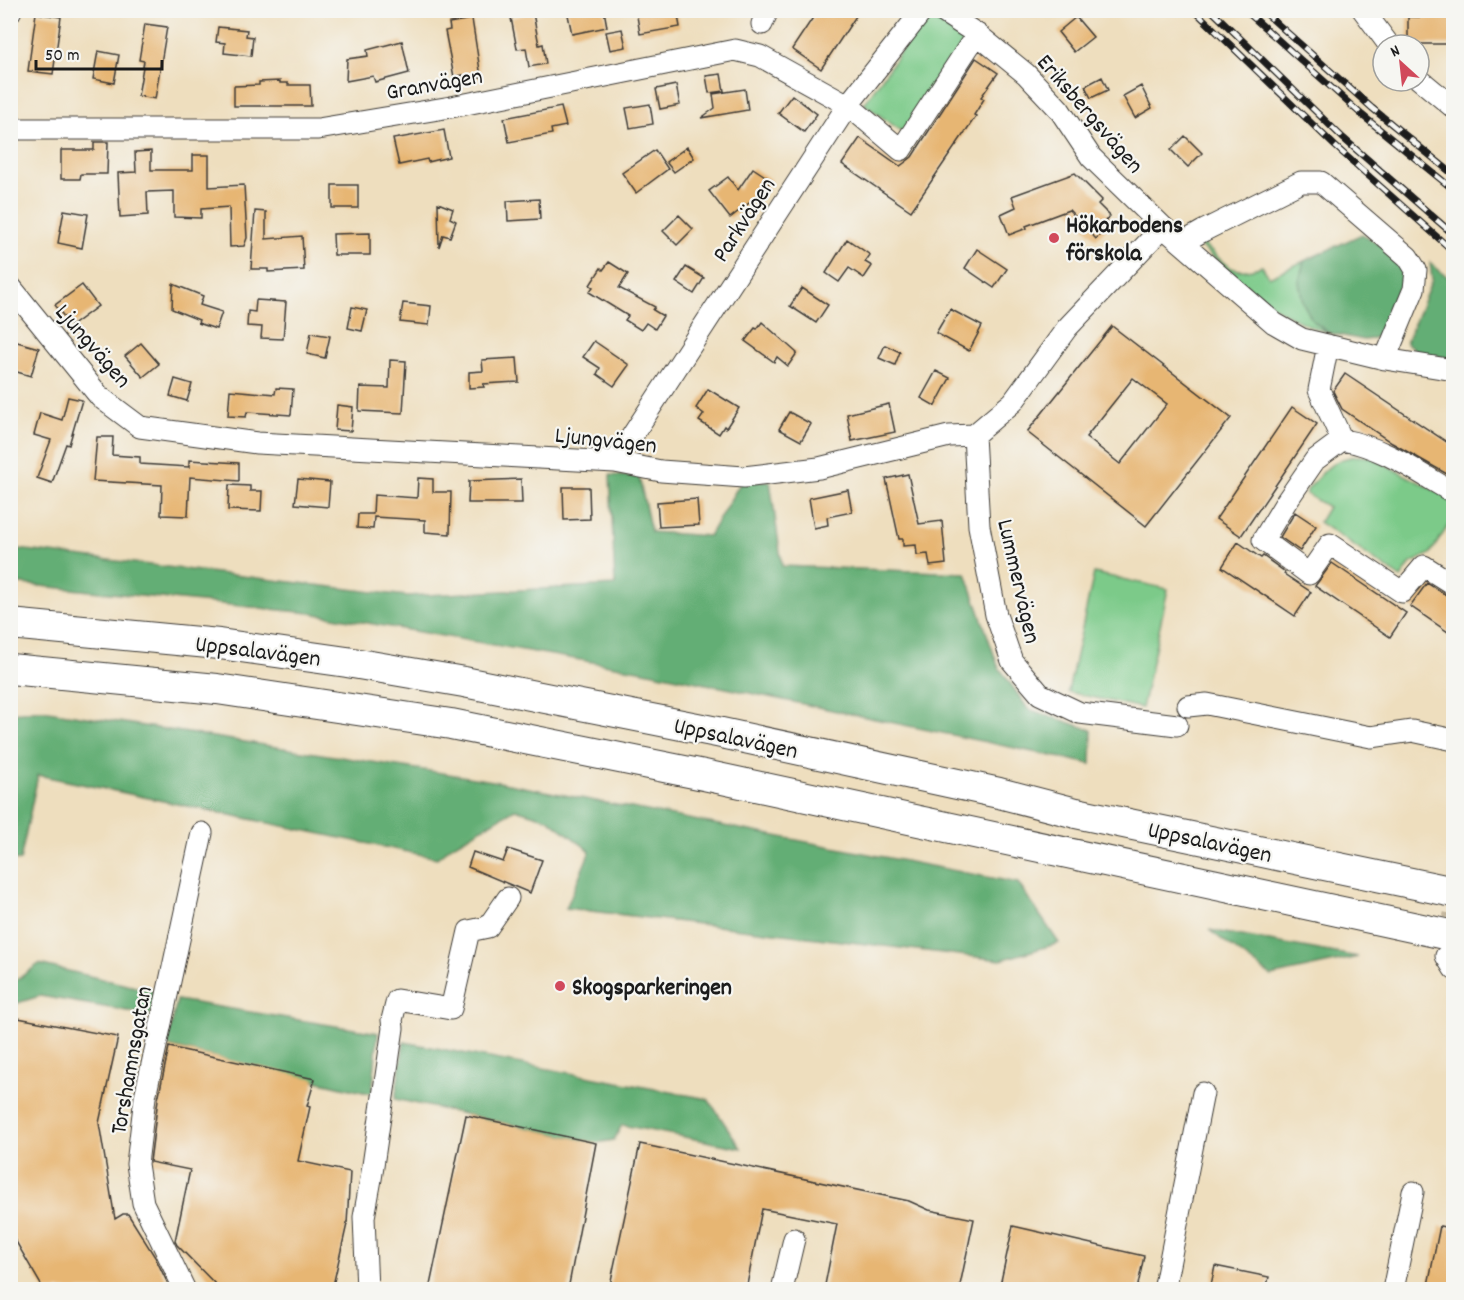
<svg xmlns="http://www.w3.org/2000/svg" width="1464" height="1300" font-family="Dekko,sans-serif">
<rect width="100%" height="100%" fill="#f6f6f2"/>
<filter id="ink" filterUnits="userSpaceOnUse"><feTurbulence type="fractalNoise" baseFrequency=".0167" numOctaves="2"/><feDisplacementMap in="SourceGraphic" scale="12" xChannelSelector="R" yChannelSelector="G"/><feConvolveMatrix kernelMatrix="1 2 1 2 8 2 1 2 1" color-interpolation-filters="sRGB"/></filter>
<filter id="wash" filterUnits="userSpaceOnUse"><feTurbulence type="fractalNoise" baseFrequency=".008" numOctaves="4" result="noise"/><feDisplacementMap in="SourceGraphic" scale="24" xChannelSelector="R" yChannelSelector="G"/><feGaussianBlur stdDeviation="1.35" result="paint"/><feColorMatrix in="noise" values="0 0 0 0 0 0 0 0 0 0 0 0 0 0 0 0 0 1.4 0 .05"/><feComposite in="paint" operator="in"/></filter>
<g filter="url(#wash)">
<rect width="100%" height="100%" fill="#eedebe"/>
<!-- green -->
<path fill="#7bca89" stroke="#4c7352" stroke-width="1.5" d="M923,19L941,23L966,40L904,133L864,104Z
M1201,243C1225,260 1228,279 1262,266L1269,277L1304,261L1299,282L1313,321L1329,333C1277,318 1239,280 1199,245Z
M1358,456L1371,457L1453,500V522L1448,526L1430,554L1411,563L1401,578L1319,522L1328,507L1306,494L1308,489C1324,471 1332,458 1358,456Z
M1094,573L1168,589L1142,708L1068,692Z"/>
<!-- forest -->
<path fill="#64ae75" stroke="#406548" stroke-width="1.5" d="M1362,234L1396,254L1408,278L1405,294L1383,334L1371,339L1364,340L1329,333L1313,321L1303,303L1299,282L1304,261Z
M1430,263L1453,281V359L1421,354L1406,343L1432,280Z
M610,475L639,477L651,532L709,536L742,480L770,481L782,566L966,573L998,666L1028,709L1092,730L1091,764L644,671L310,613L11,583L10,548L407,596L615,585Z
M42,710L493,781L1018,883L1059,943L1001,960L566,908L590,851L548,819L515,809L453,845L437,858L38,775L20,861L11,859V713Z
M1209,930L1358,957L1271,976Z
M39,964L153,991L151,1015L40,996L11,1005V984Z
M177,1000L378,1033L372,1094L167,1046Z
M404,1042L708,1099L741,1148L622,1125L614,1140L596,1143L395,1099Z"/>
<g id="blocks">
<!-- building -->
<path fill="#e7b673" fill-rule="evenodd" d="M567,10H604L607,27L572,34Z
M636,10H677L680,27L640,34Z
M818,10H860L821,69L792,49Z
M36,13L61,17L53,74L28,71Z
M533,13L539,45L543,44L546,64L529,67L526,48L517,49L511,18Z
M1076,17L1093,37L1074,52L1058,32Z
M1408,17H1454V44H1408Z
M472,19L481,77L464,81L463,75L454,77L445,31L450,30L449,23Z
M145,24L167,27L155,99L138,96L144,61L139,60Z
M218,27L247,30L246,36L253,37L251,56L224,53L225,43L216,42Z
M622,29L626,47L610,50L606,32Z
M402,41L409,73L375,82L373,76L346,81L347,59L368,56L367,50Z
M98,51L119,55L114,83L93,79Z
M976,58L998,73L981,97L984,99L974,115L976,116L911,211L842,164L860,138L900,166L907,161L912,157Z
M721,74L724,91L709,93L706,76Z
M1102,77L1108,90L1091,98L1085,86Z
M280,81V83H288V85H310L311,106H234V86L259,85V82Z
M676,85L680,105L660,109L656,89Z
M1141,86L1152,108L1135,118L1123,96Z
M745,89L748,110L701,118L715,108L713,94Z
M792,95L817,114L804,132L778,113Z
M650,104L653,124L630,128L626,108Z
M561,107L566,126L551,129L552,134L509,142L504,118Z
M444,130L449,157L428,162L427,159L399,165L393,139Z
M1185,136L1202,153L1188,167L1171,150Z
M94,142H108L107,174H81L80,179H61V150H94Z
M687,147L694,158L674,172L666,162Z
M655,150L668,169L636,193L622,173Z
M151,151V170H193V155H209V187L244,185L247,238L244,246L230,247L229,207L201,209V218L174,217V191L147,192L148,215L120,217L118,173L136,172L135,152Z
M753,168L771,180L763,192L730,218L709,191L728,177L738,190Z
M1075,173L1102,200L1098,204L1110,216L1105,221L1109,225L1096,239L1069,210L1026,226L1027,228L1009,235L1001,214L1016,207L1012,196Z
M332,185H358V208H332Z
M539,199L540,219L508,221L507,201Z
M438,203L453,209L450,218L456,221L450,237L443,235L439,247Z
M64,210L88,214L82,248L58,243Z
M255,211L266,212V239L302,236L304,270L268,272V269H251Z
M679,215L693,229L677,245L663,231Z
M370,233V255H334L333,234Z
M847,239L870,255L865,262L872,266L864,278L849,268L839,282L826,273Z
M977,249L1007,269L994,288L965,268Z
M609,262L628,274L619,288L655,307L653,310L663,316L655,329L646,323L641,330L625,320L628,316L589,292L593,287L590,285L601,268L603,270Z
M686,267L704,278L694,294L676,282Z
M173,284L203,296L200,305L222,312L216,329L198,323L199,320L172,309Z
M82,285L98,306L71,326L55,305Z
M802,288L828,305L816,323L790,306Z
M256,300L286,302L283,339L261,338L262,327L247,326L248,311L255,312Z
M403,303L431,306L429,325L400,322Z
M352,307L367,310L362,331L348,328Z
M950,309L982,326L969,351L936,333Z
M762,322L797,353L788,366L777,357L774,362L745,341L755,328L757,329Z
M1112,326L1231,418L1146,526L1027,432ZM1133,378L1167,404L1120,464L1086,437Z
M311,333L330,336L325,358L307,354Z
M10,340L39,348L31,376L10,370Z
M594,341L629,365L614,386L597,374L600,368L583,357Z
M141,343L159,364L143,377L125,356Z
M885,345L900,352L895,365L879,358Z
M517,358L519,382L483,384L484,387L469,388V372L483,371L482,360Z
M390,360L406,361L403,413L359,411L360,387L389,388Z
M936,371L950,378L935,406L921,398Z
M1345,374L1454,447V478L1392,443L1342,409L1333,391Z
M175,379L192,384L187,401L170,396Z
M276,388L293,389L291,415L247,412L246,417L228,416L230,390L275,394Z
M708,389L739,408L726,428L724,426L719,434L699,421L704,414L696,408Z
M68,397L82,400L69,445L66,444L52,483L37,478L51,440L34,435L40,413L62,420Z
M889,404L895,432L852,441L847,414Z
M337,405L353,407L351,431L335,430Z
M1292,407L1317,424L1241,536L1216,519Z
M789,412L811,424L801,441L779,429Z
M97,437H113L112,455L140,457V464L189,467V460L239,463V481L190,477L188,516L161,515L162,485L93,481Z
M908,474L919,524L942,521L946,564L930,566L928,554L917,555L916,545L903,546V539H899L886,479Z
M418,478L433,479V492H451L450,534L425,532V520L374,517L373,529L357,528L358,514H373L374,495L417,498Z
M298,479L330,482L328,507L295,504Z
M521,479L522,503H468L469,481Z
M229,485L250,486V491H262L261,511L228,510Z
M563,487H589L590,519L564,520Z
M848,490L852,512L827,517L828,525L814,528L809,498Z
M697,499L699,525L659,527L657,502Z
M1295,512L1316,526L1300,551L1280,537Z
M1238,542L1261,558L1263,556L1285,572L1284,574L1311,592L1295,616L1222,567Z
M1332,563L1406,613L1390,637L1315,586Z
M1427,583L1454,600V636L1410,606Z
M508,849L542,860L530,893L468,867L473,852L503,862Z
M18,1018L118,1037L99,1123L115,1219L123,1214H128L155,1257L168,1284L160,1290H44L15,1240L10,1228V1054Z
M169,1047L315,1079L307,1106L310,1107L298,1161L350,1172L347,1224L332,1290H221L177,1245L175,1241L190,1170L150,1162L158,1099Z
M466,1115L596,1143L568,1290H429Z
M640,1144L909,1201L929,1210L974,1219L959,1290H824L837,1224L762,1209L746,1290H609Z
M1013,1226L1144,1256L1137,1290H999Z
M1440,1226L1454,1229V1290H1427Z
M1215,1266L1269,1277L1266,1290H1210Z"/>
</g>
</g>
<g filter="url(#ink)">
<use href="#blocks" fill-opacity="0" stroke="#3c3934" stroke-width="1.5"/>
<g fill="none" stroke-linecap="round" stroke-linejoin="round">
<!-- minor-tunnel -->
<path stroke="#c4b79e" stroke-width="21" stroke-dasharray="21 10" stroke-linecap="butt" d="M1448,949L1454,914"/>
<!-- minor casing -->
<g stroke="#3c3934" stroke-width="23">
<path id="minor" d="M940,10L977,34L1026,74L1059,109L1091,157L1163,227L1274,323L1302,339L1385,359L1454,370
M1363,10L1389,45
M10,12L11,10
M762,24L768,10
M1419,79L1454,108
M10,129H318L451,107L735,50L760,56L848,105L901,150L977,34
M1182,243L1203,231L1301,182H1321L1408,257L1416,270L1414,289L1385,359
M10,286L100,397L140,427L257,443L615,462L661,471L744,477L819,468L949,436L974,435L1013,402L1067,328L1163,227
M1328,345L1319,390L1342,440
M974,435L979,526L996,615L1012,661L1040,694L1080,713L1177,725
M615,462L848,105L923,10
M1454,493C1419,473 1382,446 1342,440L1315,460L1286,502L1263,540L1309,574L1330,544L1402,592L1424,566L1454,585
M1188,706L1207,704L1371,737L1412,731L1454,740
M1446,956L1454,969
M185,1290L143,1203L137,1164L145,1097L202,833
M367,1290L364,1217L371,1179L393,1028L392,1020L397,1000L451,1009L469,931L488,927L508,898
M782,1290L794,1239
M1164,1290L1203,1093
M1393,1290L1413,1192"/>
</g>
<!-- highway casing -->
<g stroke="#3c3934" stroke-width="32">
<path id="highway" d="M10,624L219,644L347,662L464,682L717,732L999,793L1076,813L1454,892
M10,669L217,689L451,724L704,775L1454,936"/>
</g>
<!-- minor -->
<use href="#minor" stroke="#fff" stroke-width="21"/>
<!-- highway -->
<use href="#highway" stroke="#fff" stroke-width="30"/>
<!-- rail casing -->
<g stroke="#1c1c1c" stroke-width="7">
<path id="rail" d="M1194,10L1335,146L1454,252
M1211,10L1343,138L1454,235
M1245,10L1362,115L1454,190
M1262,10L1372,108L1454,175"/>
</g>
<!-- rail -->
<use href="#rail" stroke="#f6f6f2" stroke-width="4.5" stroke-dasharray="14" stroke-linecap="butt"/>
</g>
</g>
<!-- markers -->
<g fill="#d1495b" stroke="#f6f6f2" stroke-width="2">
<circle cx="1054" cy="238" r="6"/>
<circle cx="560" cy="986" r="6"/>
</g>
<g text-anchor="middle" stroke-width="4.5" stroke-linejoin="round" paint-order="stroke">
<!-- street labels -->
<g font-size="24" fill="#1c1c1c" stroke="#f6f6f2">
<text transform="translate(434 83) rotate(-10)" y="8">Granvägen</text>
<text transform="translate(1091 113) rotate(49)" y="8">Eriksbergsvägen</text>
<text transform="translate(743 219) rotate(-57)" y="8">Parkvägen</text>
<text transform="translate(94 345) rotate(49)" y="8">Ljungvägen</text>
<text transform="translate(606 439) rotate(6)" y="8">Ljungvägen</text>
<text transform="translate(1020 581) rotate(77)" y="8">Lummervägen</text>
<text transform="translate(258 650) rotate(7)" y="8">Uppsalavägen</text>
<text transform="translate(736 737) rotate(12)" y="8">Uppsalavägen</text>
<text transform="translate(1210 841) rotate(12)" y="8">Uppsalavägen</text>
<text transform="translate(130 1060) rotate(-80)" y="8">Torshamnsgatan</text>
</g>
<!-- poi labels -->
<g font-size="24" font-weight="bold" fill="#1c1c1c" stroke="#f6f6f2" text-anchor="start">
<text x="1066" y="232">Hökarbodens<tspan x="1066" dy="28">förskola</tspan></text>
<text x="572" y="994">Skogsparkeringen</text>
</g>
</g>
<!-- margin -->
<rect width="1464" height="1300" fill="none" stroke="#f6f6f2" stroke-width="36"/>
<!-- north arrow -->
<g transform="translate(1401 63) rotate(333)"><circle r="28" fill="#f6f6f2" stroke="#9f9f9c" stroke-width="1.5"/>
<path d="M0-4.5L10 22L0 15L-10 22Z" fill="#d1495b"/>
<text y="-9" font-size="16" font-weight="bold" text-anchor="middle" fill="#1c1c1c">N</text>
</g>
<!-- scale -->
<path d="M36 60v9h126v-9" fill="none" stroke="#1c1c1c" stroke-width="3"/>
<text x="45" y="60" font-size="18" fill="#1c1c1c" stroke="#f6f6f2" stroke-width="4.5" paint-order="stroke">50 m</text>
</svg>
